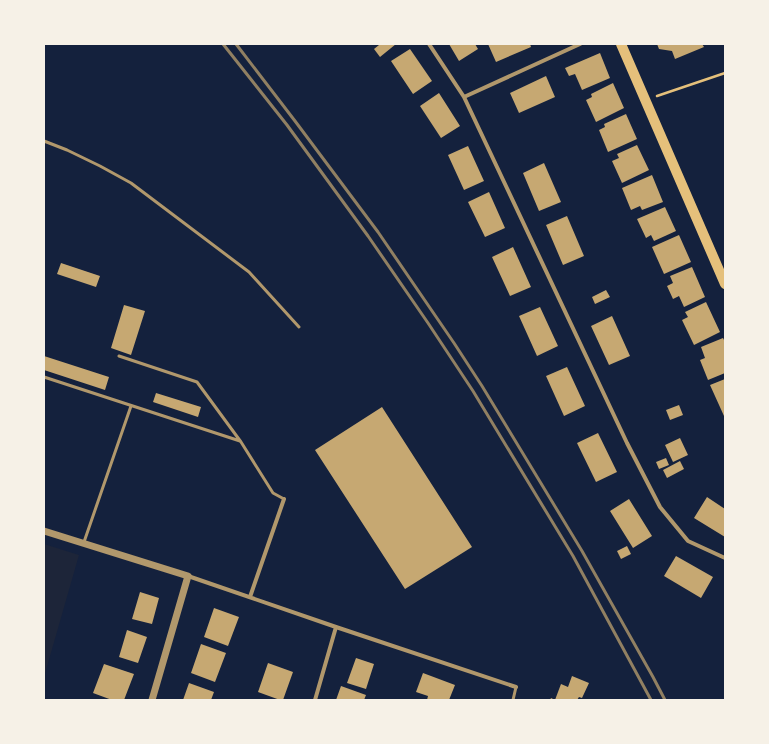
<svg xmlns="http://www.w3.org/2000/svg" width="769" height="744" font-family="Manrope,sans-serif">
<rect width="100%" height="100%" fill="#14213d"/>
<!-- green -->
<path fill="#1d2539" d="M44,544L79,555L44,677Z"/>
<!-- building -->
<path fill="#c6a872" d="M378,44H396L380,57L374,49L379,45Z
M449,44H475L478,49L459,61Z
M488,44H530L531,47L496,62Z
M657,44H702L704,47L675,59L672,51L659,49Z
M410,49L432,81L413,94L391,61Z
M600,53L610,78L582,90L575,74L569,76L565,68Z
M546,76L555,97L519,113L510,93Z
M613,83L624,108L596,122L586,100L592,97L591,94Z
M439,93L460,126L441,138L420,106Z
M626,114L637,139L608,152L599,130L605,127L604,124Z
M637,145L649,170L622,183L612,161L619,158L617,154Z
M468,146L484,181L464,190L448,155Z
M544,163L561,202L539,211L523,173Z
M652,175L663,202L642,210L640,206L631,210L622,188Z
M489,192L505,228L485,237L468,202Z
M665,207L676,231L654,241L651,235L646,238L637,219Z
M567,216L584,256L563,265L546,225Z
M679,235L691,262L664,274L652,247Z
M513,247L531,287L510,296L492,257Z
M61,263L100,276L96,287L57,274Z
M692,267L705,297L684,307L679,296L673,299L667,286L673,283L670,276Z
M606,290L610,297L595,304L592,297Z
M706,302L720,332L694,345L682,320L688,317L685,312Z
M124,305L145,311L131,355L111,348Z
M540,307L558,346L537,356L519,316Z
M612,316L630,356L609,365L591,326Z
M723,338L725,342V373L708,380L700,360L705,358L701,347Z
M44,356L109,377L105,390L44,370Z
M567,367L585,406L564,416L546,376Z
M725,379V415L724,416L710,385Z
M156,393L201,407L198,417L153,402Z
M679,405L683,415L670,420L666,410Z
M382,407L472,547L405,589L315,450Z
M598,433L617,472L596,482L577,443Z
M680,438L688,455L673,462L665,445Z
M666,458L669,465L659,469L656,462Z
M680,461L684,469L667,478L663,470Z
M707,497L725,509V537L694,518Z
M629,499L652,536L633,548L610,511Z
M627,546L631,554L621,559L617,551Z
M676,556L713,577L701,598L664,576Z
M140,592L159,598L152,624L132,619Z
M214,608L239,617L228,646L204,637Z
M127,630L147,637L138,663L119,657Z
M201,644L226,653L215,682L191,673Z
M356,658L374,664L366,689L347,683Z
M268,663L293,672L283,700H280L258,692Z
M104,664L134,674L124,700H112L93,693Z
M423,673L455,685L449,700H427L428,696L416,692Z
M572,676L589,683L582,698L579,697L577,700H550L551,698L555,700L561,684L568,687Z
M189,683L214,692L211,700H183Z
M341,686L366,695L364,700H336Z"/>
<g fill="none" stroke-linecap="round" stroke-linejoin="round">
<!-- path -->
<path stroke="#e5c07b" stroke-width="2.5" d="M657,96L725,73"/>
<!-- service -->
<path stroke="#b1986c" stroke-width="3" d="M44,141L67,150L100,166L131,183L249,272L299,327
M119,356L197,382L241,442L273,493L284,499
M44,377L240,441
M84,542L131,406
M513,700L516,687"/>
<!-- minor -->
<path stroke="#b1986c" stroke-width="4" d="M429,44L464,97L627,443L660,507L688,541L725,558
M464,97L580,44
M188,576L336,627L516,687
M250,597L284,499
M315,700L336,627"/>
<!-- tertiary -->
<path stroke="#b1986c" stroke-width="7" d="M44,531L188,576L152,700"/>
<!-- primary -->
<path stroke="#e5c07b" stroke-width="10" d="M621,44L725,284"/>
<!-- rail -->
<path stroke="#918062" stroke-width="3" d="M223,44L287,125L368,236L428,323L473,391L573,556L651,700
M236,44L295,121L378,232L454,343L482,386L582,551L653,677L665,700"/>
</g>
<!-- border -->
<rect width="769" height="744" fill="none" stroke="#f6f1e7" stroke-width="90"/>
</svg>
